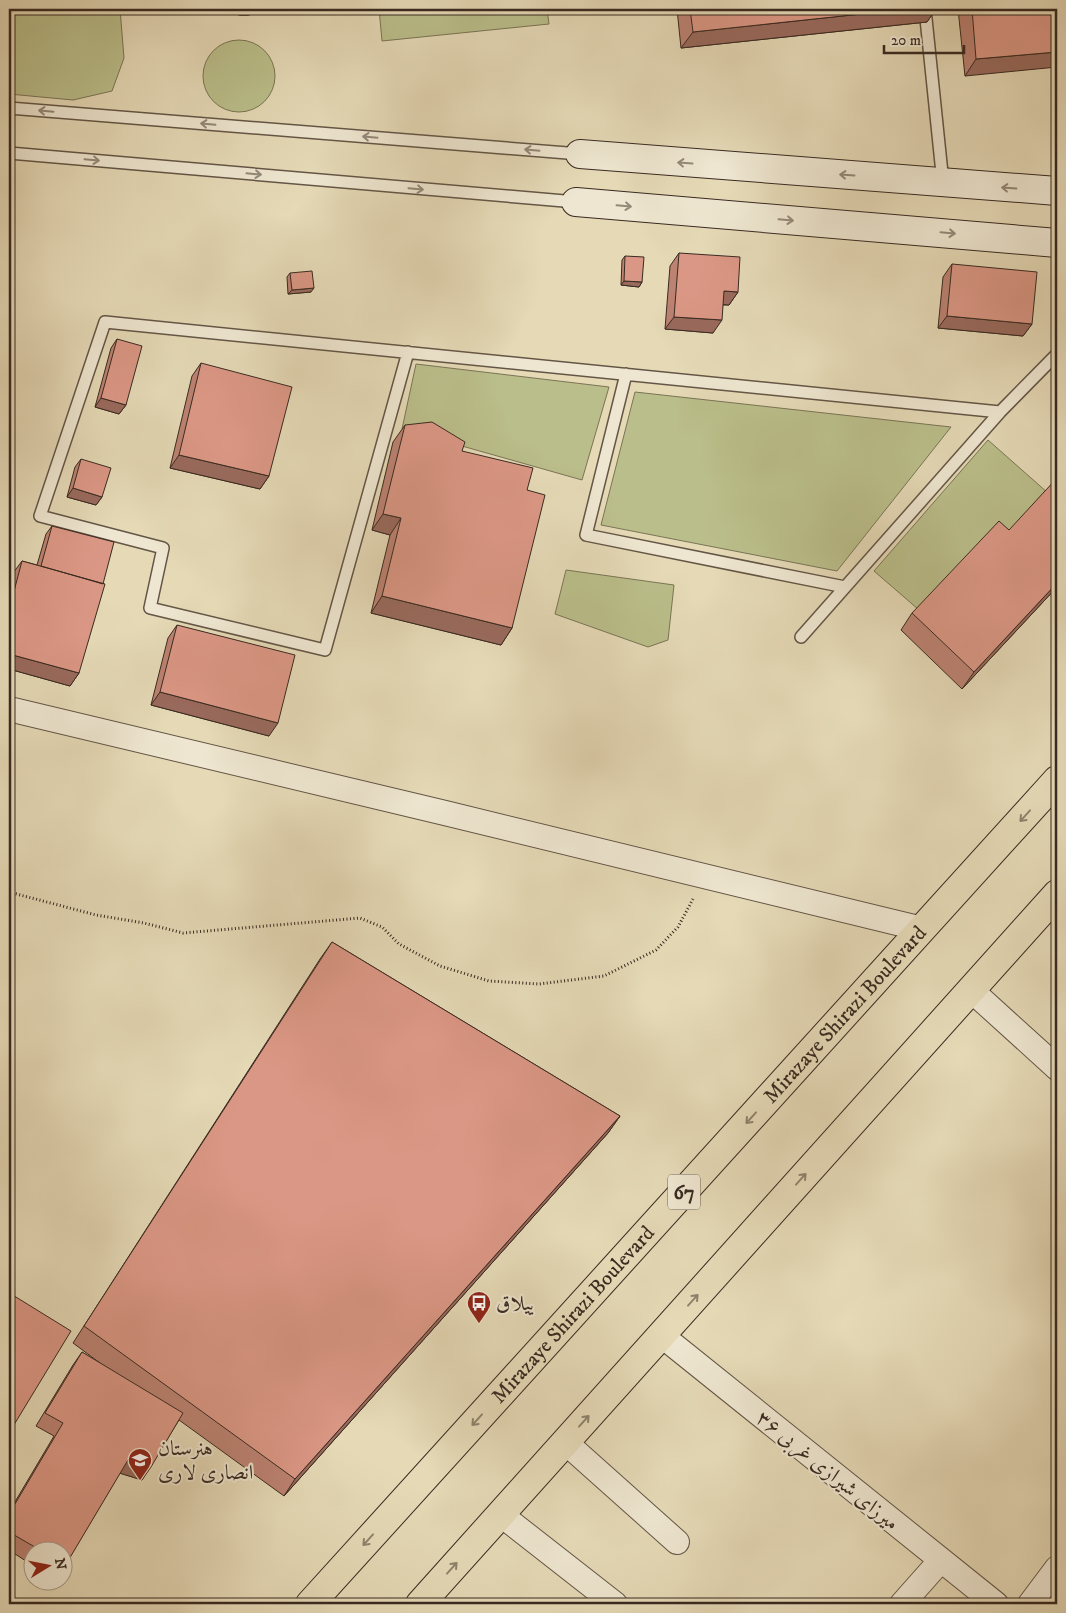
<svg xmlns="http://www.w3.org/2000/svg" width="1066" height="1613" font-family="'IM FELL DW Pica',Amiri,serif">
<rect width="100%" height="100%" fill="#e5d9b6"/>
<filter id="stains"><feTurbulence type="fractalNoise" baseFrequency=".004" numOctaves="4"/><feColorMatrix values="0 0 0 0 .2 0 0 0 0 .09 0 0 0 0 .02 0 0 0 .5 -.17"/></filter>
<radialGradient id="worn" r=".72"><stop offset=".6" stop-color="#630" stop-opacity="0"/><stop offset="1" stop-color="#630" stop-opacity=".3"/></radialGradient>
<!-- green -->
<path fill="#babe8a" stroke="#7a7456" d="M9,9H120L124,58L112,91L73,100L9,94Z
M379,9H547L549,24L382,41Z
M203 76a36 36 0 1 1 72 0a36 36 0 1 1-72 0Z
M416,364L609,387L582,480L402,429Z
M635,392L951,427L837,571L601,525Z
M988,440L1048,493L997,547L919,610L874,571Z
M566,570L674,585L668,640L648,647L555,614Z"/>
<g fill="none" stroke-linecap="round" stroke-linejoin="round">
<!-- lane casing -->
<g stroke="#645646" stroke-width="14">
<path id="lane" d="M241,9H247
M925,9L943,183
M9,108L580,154
M9,153L576,202
M408,352L325,650L150,608L163,548L40,516L105,322L1000,412
M626,374L586,535L845,587
M801,637L1000,412L1057,354"/>
</g>
<!-- street casing -->
<g stroke="#645646" stroke-width="26">
<path id="street" d="M9,709L445,813L922,929
M971,990L1057,1068
M661,1335L996,1604
M565,1442L677,1542
M500,1514L615,1604
M902,1604L941,1560
M1030,1604L1057,1568"/>
</g>
<!-- secondary casing -->
<g stroke="#392a21" stroke-width="30">
<path id="secondary" d="M580,154L1057,191
M576,202L1057,243"/>
</g>
<!-- primary casing -->
<g stroke="#392a21" stroke-width="30">
<g id="primary">
<path id="s1" d="M310,1604L1057,780"/>
<path d="M420,1604L1057,894"/>
</g>
</g>
<!-- path -->
<path stroke="#392a21" stroke-width="3" stroke-dasharray="1 2.5" stroke-linecap="butt" d="M9,892L96,915L144,923L183,933L360,918L382,927L399,944L440,966L489,981L539,984L604,976L656,950L678,927L693,899"/>
<!-- lane -->
<use href="#lane" stroke="#eee6d0" stroke-width="11"/>
<!-- street -->
<use href="#street" stroke="#eee6d0" stroke-width="24"/>
<!-- secondary -->
<use href="#secondary" stroke="#eee6d0" stroke-width="28"/>
<!-- primary -->
<use href="#primary" stroke="#e5d9b6" stroke-width="28"/>
</g>
<!-- wall -->
<path fill="#bc8272" stroke="#392a21" d="M677,9H936L927,22L681,48Z
M958,9H1057L965,76Z
M679,253L738,292L729,305H723L713,333L665,329L670,266Z
M625,256L642,282L639,287L621,285L622,260Z
M952,264L1032,324L1023,336L938,328L943,277Z
M290,273L311,292L288,294L287,277Z
M117,339L126,405L119,414L95,407L111,348Z
M201,363L269,476L260,489L170,468L192,376Z
M405,425L462,451L527,490L512,628L501,645L371,613L390,535L372,530L393,442Z
M81,459L102,497L96,505L67,497L75,467Z
M52,526L79,673L70,686L9,669V590L13,573L22,561L37,565L46,534Z
M1009,530L1057,587L962,689L901,630L912,613Z
M177,625L269,736L151,705L168,638Z
M332,942L620,1116L608,1133L284,1496L179,1420L142,1480L120,1473L62,1570V1550H32V1565L9,1550V1512L54,1436L36,1426L73,1365L82,1352L104,1366L73,1343L320,959Z"/>
<!-- shaded-wall -->
<path fill="#996a5d" stroke="#392a21" d="M908,9H936L927,22L681,48L693,32Z
M1057,52V67L965,76L976,59Z
M624,281L642,282L639,287L621,285Z
M314,288L311,292L288,294L292,290Z
M724,291L738,292L729,305L715,304Z
M947,316L1032,324L1023,336L938,328Z
M674,317L722,320L713,333L665,329Z
M101,398L126,405L119,414L95,407Z
M179,455L269,476L260,489L170,468Z
M73,488L102,497L96,505L67,497Z
M383,514L401,518L390,535L372,530Z
M1057,583V587L962,689L974,672Z
M382,596L512,628L501,645L371,613Z
M9,654L79,673L70,686L9,669Z
M160,692L278,723L269,736L151,705Z
M620,1116L608,1133L284,1496L295,1479Z
M128,1460L151,1467L142,1480L119,1473Z"/>
<!-- building -->
<path fill="#db9785" stroke="#392a21" d="M690,9H908L693,32Z
M972,9H1057V52L976,59Z
M679,253L740,257L738,292L724,291L722,320L674,317Z
M625,256L644,257L642,282L624,281Z
M952,264L1037,272L1032,324L947,316Z
M312,271L314,288L292,290L290,273Z
M117,339L142,346L126,405L101,398Z
M201,363L292,387L269,476L179,455Z
M432,422L465,442L462,451L533,468L527,490L545,495L512,628L382,596L401,518L383,514L405,425Z
M81,459L111,468L102,497L73,488Z
M1057,478V583L974,672L912,613L999,521L1009,530Z
M52,526L114,542L103,584L41,566Z
M22,561L105,584L79,673L9,654V610Z
M177,625L295,655L278,723L160,692Z
M332,942L620,1116L295,1479L84,1326Z
M11,1294L71,1331L9,1433V1297Z
M82,1352L183,1413L151,1467L128,1460L65,1566L62,1564V1550H40L9,1532V1514L63,1423L45,1413Z"/>
<!-- one-way arrows -->
<defs><path id="oneway-shaft" d="M-6 0H5M1.5-3L5.5 0L1.5 3" fill="none" stroke-width="1.6" stroke-linecap="round" stroke-linejoin="round" transform="scale(1.25)"/></defs>
<g stroke="#948878">
<use href="#oneway-shaft" transform="translate(46 111) rotate(-175)"/>
<use href="#oneway-shaft" transform="translate(208 124) rotate(-175)"/>
<use href="#oneway-shaft" transform="translate(370 137) rotate(-175)"/>
<use href="#oneway-shaft" transform="translate(532 150) rotate(-175)"/>
<use href="#oneway-shaft" transform="translate(92 160) rotate(5)"/>
<use href="#oneway-shaft" transform="translate(685 163) rotate(-176)"/>
<use href="#oneway-shaft" transform="translate(254 174) rotate(5)"/>
<use href="#oneway-shaft" transform="translate(847 175) rotate(-176)"/>
<use href="#oneway-shaft" transform="translate(1009 188) rotate(-176)"/>
<use href="#oneway-shaft" transform="translate(416 189) rotate(5)"/>
<use href="#oneway-shaft" transform="translate(624 206) rotate(5)"/>
<use href="#oneway-shaft" transform="translate(786 220) rotate(5)"/>
<use href="#oneway-shaft" transform="translate(948 233) rotate(5)"/>
</g>
<g stroke="#8f826c">
<use href="#oneway-shaft" transform="translate(1025 816) rotate(132)"/>
<use href="#oneway-shaft" transform="translate(751 1118) rotate(132)"/>
<use href="#oneway-shaft" transform="translate(801 1179) rotate(-48)"/>
<use href="#oneway-shaft" transform="translate(693 1300) rotate(-48)"/>
<use href="#oneway-shaft" transform="translate(477 1420) rotate(132)"/>
<use href="#oneway-shaft" transform="translate(584 1421) rotate(-48)"/>
<use href="#oneway-shaft" transform="translate(368 1540) rotate(132)"/>
<use href="#oneway-shaft" transform="translate(452 1568) rotate(-48)"/>
</g>
<!-- icons -->
<defs>
<g id="bus-pin" transform="scale(1.25)"><path d="M0 17L-7.5 6A9.5 9.5 0 1 1 7.5 6Z" fill="#8f2418" stroke="#eee6d0"/><path d="M-5-6H5V4H4V6H2V4H-2V6H-4V4H-5ZM-3.5-4V0h7V-4ZM-3.5 1.2v1.5H-2V1.2ZM2 1.2v1.5H3.5V1.2Z" fill="#fff"/></g>
<g id="school-pin" transform="scale(1.25)"><path d="M0 17L-7.5 6A9.5 9.5 0 1 1 7.5 6Z" fill="#8f2418" stroke="#eee6d0"/><path d="M0-5L7-2L0 1L-7-2ZM-4 1L0 2.5L4 1V4Q0 6-4 4Z" fill="#fff"/></g>
</defs>
<g fill-rule="evenodd">
<use href="#bus-pin" x="479" y="1303"/>
<use href="#school-pin" x="140" y="1460"/>
</g>
<g text-anchor="middle" stroke-width="4" stroke-linejoin="round" paint-order="stroke">
<!-- shield labels -->
<rect fill="#eee6d0" stroke="#6f6256" stroke-width="1" x="668" y="1174.5" width="32" height="35" rx="4"/>
<g font-size="20" font-weight="bold" fill="#392a21">
<text x="684" y="1199">67</text>
</g>
<!-- street labels -->
<g font-size="21" fill="#392a21" stroke="#eee6d0">
<text dy="7" stroke="none"><textPath href="#s1" startOffset="796">Mirazaye Shirazi Boulevard</textPath></text>
<text dy="7" stroke="none"><textPath href="#s1" startOffset="391">Mirazaye Shirazi Boulevard</textPath></text>
<text transform="translate(828 1470) rotate(39)" y="7">میرزای شیرازی غربی ۳۶</text>
</g>
<!-- poi labels -->
<g font-size="21" fill="#392a21" stroke="#eee6d0" text-anchor="start">
<text x="496" y="1310">ییلاق</text>
<text x="158" y="1455">هنرستان<tspan x="158" dy="24">انصاری لاری</tspan></text>
</g>
</g>
<!-- margin -->
<rect width="1066" height="1613" fill="none" stroke="#e5d9b6" stroke-width="30"/>
<rect x="10" y="10" width="1046" height="1593" fill="none" stroke="#392a21" stroke-width="2.5"/>
<rect x="15" y="15" width="1036" height="1583" fill="none" stroke="#392a21"/>
<!-- north arrow -->
<g transform="translate(48 1566) rotate(80)"><circle r="24" fill="#eee6d0" stroke="#a69b8a"/>
<path d="M0-4L9 19L0 12L-9 19Z" fill="#8f2418"/>
<text y="-8" font-size="14" font-weight="bold" text-anchor="middle" fill="#392a21">N</text>
</g>
<!-- scale -->
<path d="M884 45v8h80v-8" fill="none" stroke="#392a21" stroke-width="2.5"/>
<text x="891" y="45" font-size="15" fill="#392a21" stroke="#eee6d0" stroke-width="4" paint-order="stroke">20 m</text>
<rect width="100%" height="100%" filter="url(#stains)"/>
<rect width="100%" height="100%" fill="url(#worn)"/>
</svg>
